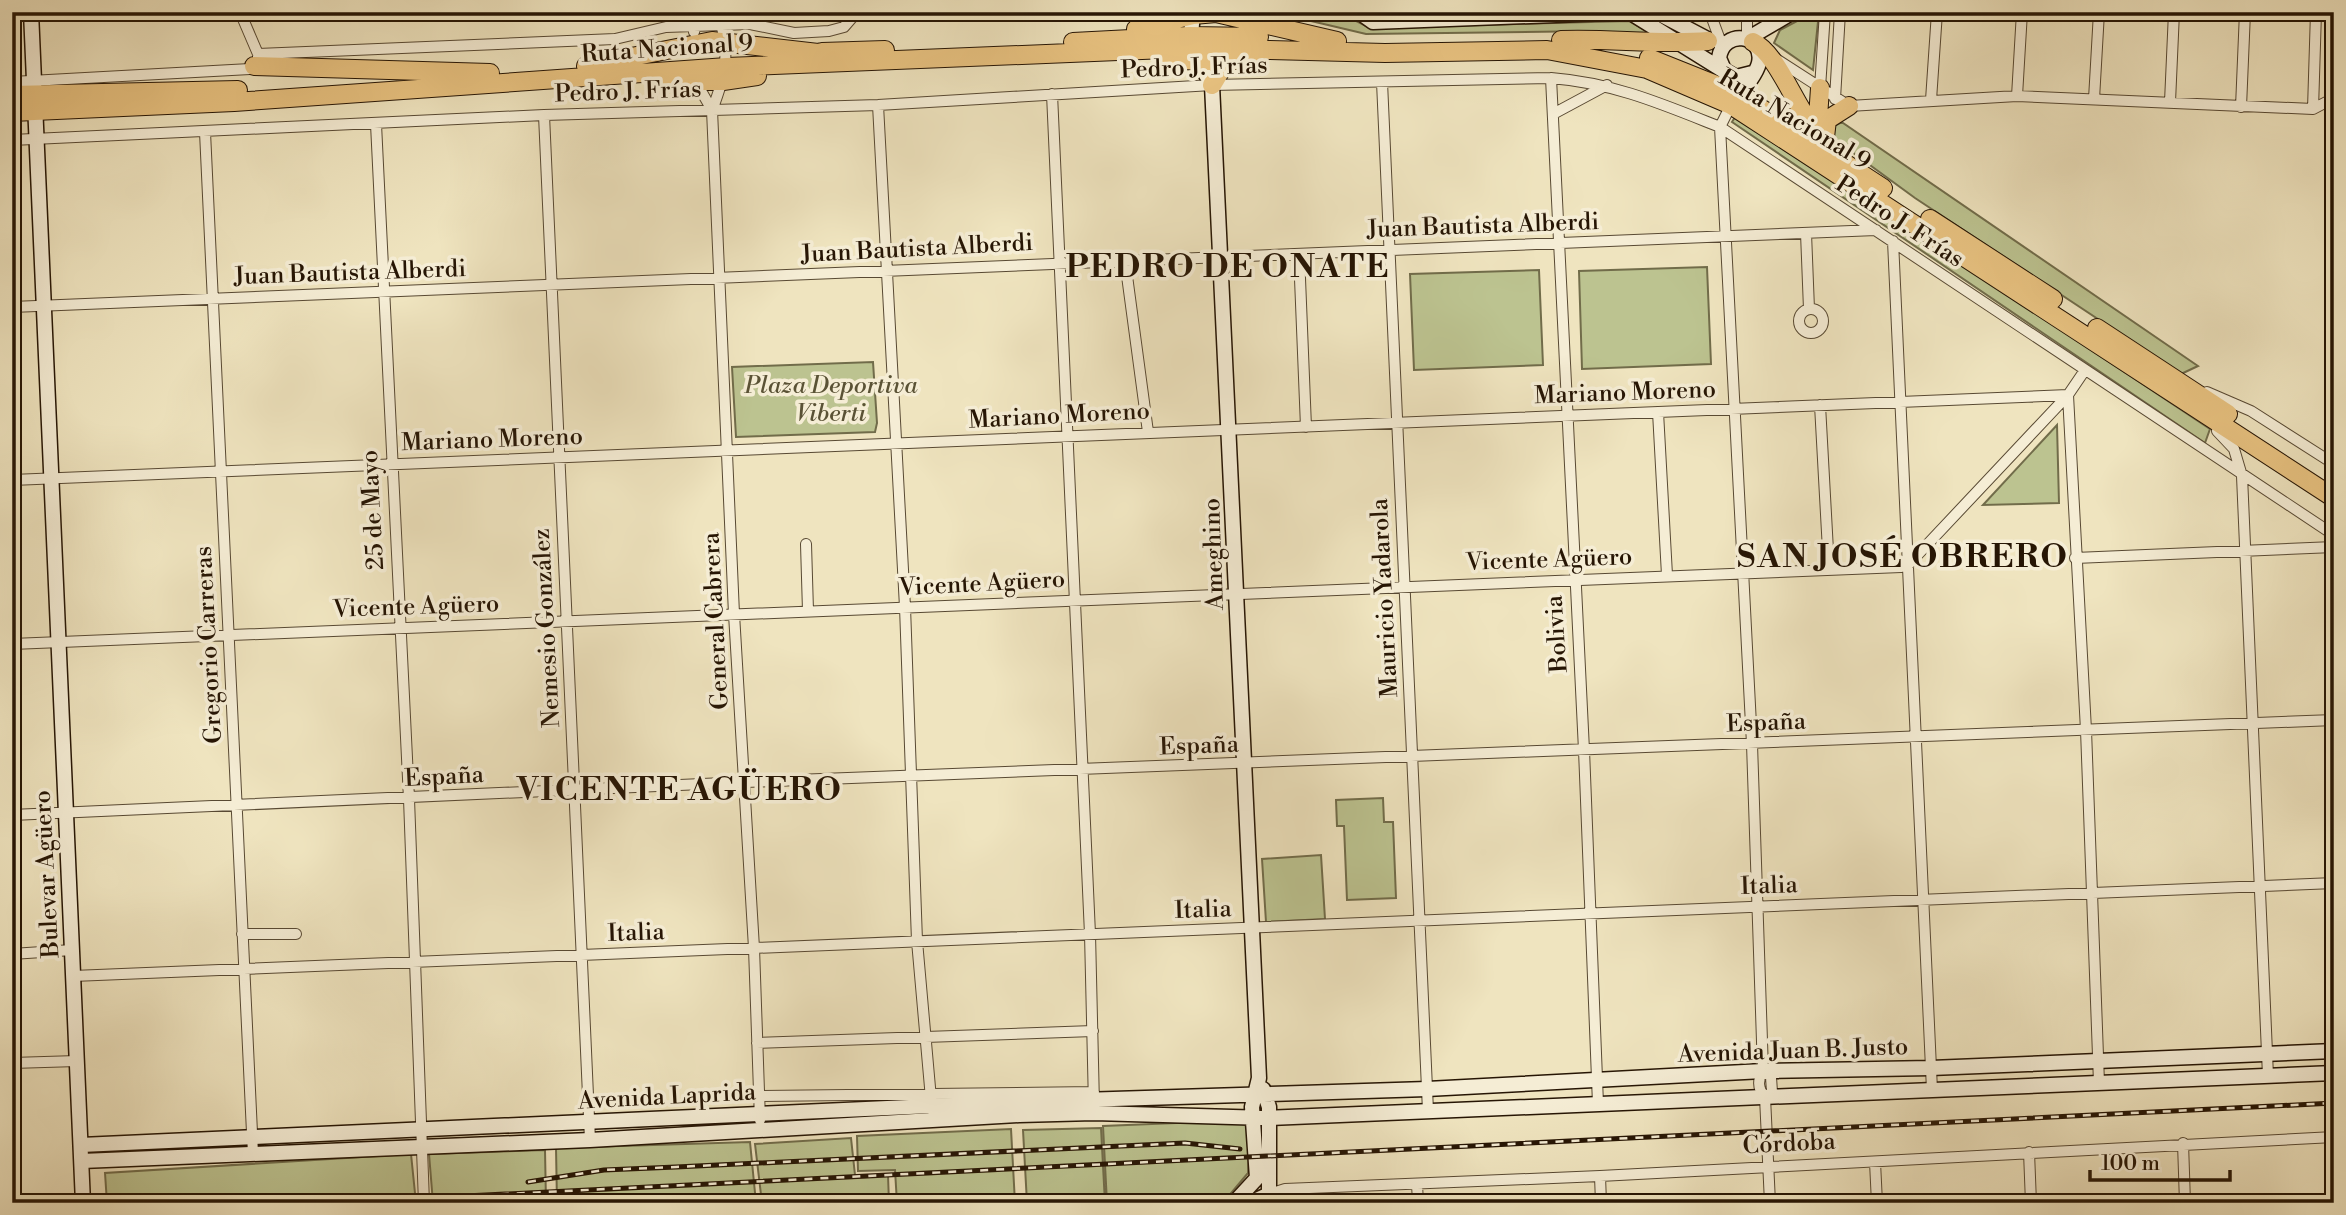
<svg xmlns="http://www.w3.org/2000/svg" width="2346" height="1215" font-family="'Libre Bodoni',serif">
<rect width="100%" height="100%" fill="#efe4bf"/>
<filter id="stains"><feTurbulence type="fractalNoise" baseFrequency=".00286" numOctaves="4"/><feColorMatrix values="0 0 0 0 .2 0 0 0 0 .09 0 0 0 0 .02 0 0 0 .5 -.17"/></filter>
<radialGradient id="worn" r=".72"><stop offset=".6" stop-color="#630" stop-opacity="0"/><stop offset="1" stop-color="#630" stop-opacity=".3"/></radialGradient>
<!-- green -->
<path fill="#bcc390" stroke="#716c4a" stroke-width="2" d="M1273,12H1351L1356,21L1370,28L1629,21L1661,40L1596,31L1366,34Z
M1814,12H1819L1813,70L1774,43L1780,30Z
M1737,114L2210,429L2205,443L1732,122Z
M1840,123H1843L2198,366L2181,374L1915,198L1837,141L1833,134L1834,126Z
M1707,267L1711,364L1582,369L1579,271Z
M1539,270L1543,365L1414,370L1410,274Z
M873,362L877,423L875,432L736,437L732,367Z
M2057,425L2059,503L1983,505Z
M1383,798L1384,822H1393L1396,898L1347,900L1344,826H1337L1336,800Z
M1321,855L1325,919L1266,922L1262,859Z
M1250,1120L1248,1173L1227,1198L1169,1203H1107L1103,1126Z
M1101,1128L1105,1203H1027L1023,1130Z
M1011,1129L1015,1203H897L895,1170L858,1171L857,1136Z
M851,1138L855,1175H888L889,1203H762L755,1144Z
M750,1142L756,1203H557L556,1148Z
M545,1150L546,1203H433L429,1154Z
M411,1154L416,1203H107L105,1173Z"/>
<g fill="none" stroke-linecap="round" stroke-linejoin="round">
<!-- street casing -->
<g stroke="#584933" stroke-width="12">
<path id="street" d="M718,12C730,52 727,72 712,110L734,614L754,948L760,1120
M1713,21L1720,40V51
M694,32L699,12
M1747,39V12
M258,54L615,39L666,27L750,24L794,33L829,31L844,27L857,12
M1773,57L1849,106L2017,96L2313,109L2334,98
M1551,78L1584,750L1598,1104
M12,82L250,69L258,61V54L240,12
M696,82L712,110
M1382,82L1428,1111
M1820,88L1825,12
M1052,94L1090,934L1094,1105
M2017,96L2022,12
M1835,99L1840,12
M2094,99L2099,12
M1931,100L1937,12
M2170,102L2174,12
M878,105L905,607L917,941L932,1110
M1731,105L1720,127L1752,744L1763,1071C1757,1081 1758,1089 1765,1097L1770,1203
M2241,107L2245,12
M2313,109L2316,12
M1553,114L1607,85
M544,115L590,1140
M376,124L409,799L424,1203
M205,132L253,1154
M12,140L544,115L878,105L1212,85L1551,78C1614,83 1662,104 1720,127L2334,535
M1806,233L1809,309
M1893,241L1932,1090
M1299,254L1306,427
M1125,261L1148,432
M12,307L1876,230
M1799 321a12 12 0 1 1 24 0a12 12 0 1 1-24 0Z
M2207,392L2251,411L2334,464
M2068,395L2086,730L2099,1083
M1820,405L1829,569
M1658,412L1667,575
M2217,431L2234,449L2242,476L2268,1076
M12,480L2068,395
M806,544L808,611
M2075,558L2334,547
M12,644L1901,567L1908,565L2068,395L2085,370
M12,815L746,782L2334,720
M242,934H296
M12,954L72,950
M73,976L2334,883
M757,1043L1093,1031
M12,1063L77,1061
M1763,1071L1771,1077L1772,1092L1766,1097
M759,1096L1094,1092
M2183,1143L2185,1203
M2029,1152L2031,1203
M1875,1162L1877,1203
M1600,1176L1601,1203
M1417,1184L1418,1203
M1269,1194L1285,1189L1600,1176L2334,1137"/>
</g>
<!-- secondary casing -->
<g stroke="#261504" stroke-width="17">
<path id="secondary" d="M31,12L83,1203
M1193,12L1190,48L1212,85L1259,1078L1252,1107L1257,1178L1234,1203
M1359,12L1373,22L1633,12
M1656,12L1711,41
M1631,13L1724,71
M1747,39L1793,12
M1734,101C1742,91 1756,75 1759,63C1765,34 1723,28 1719,58L1724,70L1736,77L1752,73
M1263,1089L1269,1107V1203
M81,1145L1018,1102L1427,1089L1763,1071L1931,1068L2334,1051
M82,1161L590,1140L1019,1115L1094,1113L1267,1118L2334,1073
M1250,1203L1269,1194"/>
</g>
<!-- highway casing -->
<g stroke="#261504" stroke-width="20">
<path id="highway" d="M1136,29L1193,15L1216,13L1337,41
M1561,40C1610,38 1658,45 1708,41
M1073,42L1189,36L1259,37
M1753,42C1780,55 1797,115 1824,140
M822,52L885,50
M1166,58L1196,61L1257,60
M1649,58L1739,94L1883,188
M254,66L490,73
M586,66L712,41L818,53
M670,81H723L757,76
M1212,85L1227,60
M1820,88L1818,118L1824,138
M12,95L238,90
M12,112L234,102L727,67L1190,48L1385,53L1547,50L1647,69L1731,105L2334,498
M1825,137L1827,120L1849,106
M1930,219L2053,299
M2097,328L2228,414"/>
</g>
<!-- street -->
<use href="#street" stroke="#f5edd5" stroke-width="10"/>
<!-- secondary -->
<use href="#secondary" stroke="#f5edd5" stroke-width="14"/>
<!-- highway -->
<use href="#highway" stroke="#e8c280" stroke-width="18"/>
<!-- rail casing -->
<g stroke="#261504" stroke-width="5">
<path id="rail" d="M528,1182L604,1170L676,1167L1185,1143L1240,1149
M325,1203L2334,1103"/>
</g>
<!-- rail -->
<use href="#rail" stroke="#f5edd5" stroke-width="2.5" stroke-dasharray="8" stroke-linecap="butt"/>
</g>
<g text-anchor="middle" stroke-width="7" stroke-linejoin="round" paint-order="stroke">
<!-- street labels -->
<g font-size="24" fill="#261504" stroke="#f5edd5">
<text transform="translate(667 48) rotate(-4)" y="8">Ruta Nacional 9</text>
<text transform="translate(1194 67) rotate(-2)" y="8">Pedro J. Frías</text>
<text transform="translate(628 91) rotate(-2)" y="8">Pedro J. Frías</text>
<text transform="translate(1795 119) rotate(31)" y="8">Ruta Nacional 9</text>
<text transform="translate(1900 221) rotate(33)" y="8">Pedro J. Frías</text>
<text transform="translate(1483 225) rotate(-2)" y="8">Juan Bautista Alberdi</text>
<text transform="translate(917 248) rotate(-3)" y="8">Juan Bautista Alberdi</text>
<text transform="translate(350 272) rotate(-2)" y="8">Juan Bautista Alberdi</text>
<text transform="translate(1625 392) rotate(-2)" y="8">Mariano Moreno</text>
<text transform="translate(1059 415) rotate(-3)" y="8">Mariano Moreno</text>
<text transform="translate(492 439) rotate(-2)" y="8">Mariano Moreno</text>
<text transform="translate(372 510) rotate(-93)" y="8">25 de Mayo</text>
<text transform="translate(1213 554) rotate(-92)" y="8">Ameghino</text>
<text transform="translate(1549 559) rotate(-2)" y="8">Vicente Agüero</text>
<text transform="translate(982 583) rotate(-3)" y="8">Vicente Agüero</text>
<text transform="translate(1384 598) rotate(-93)" y="8">Mauricio Yadarola</text>
<text transform="translate(416 606) rotate(-2)" y="8">Vicente Agüero</text>
<text transform="translate(715 621) rotate(-93)" y="8">General Cabrera</text>
<text transform="translate(546 628) rotate(-93)" y="8">Nemesio González</text>
<text transform="translate(1556 634) rotate(-94)" y="8">Bolivia</text>
<text transform="translate(208 645) rotate(-93)" y="8">Gregorio Carreras</text>
<text transform="translate(1766 722) rotate(-2)" y="8">España</text>
<text transform="translate(1199 745) rotate(-2)" y="8">España</text>
<text transform="translate(444 776) rotate(-3)" y="8">España</text>
<text transform="translate(46 874) rotate(-93)" y="8">Bulevar Agüero</text>
<text transform="translate(1769 885) rotate(-2)" y="8">Italia</text>
<text transform="translate(1203 909) rotate(-2)" y="8">Italia</text>
<text transform="translate(636 932) rotate(-2)" y="8">Italia</text>
<text transform="translate(1793 1050) rotate(-2)" y="8">Avenida Juan B. Justo</text>
<text transform="translate(667 1096) rotate(-3)" y="8">Avenida Laprida</text>
<text transform="translate(1789 1143) rotate(-3)" y="8">Córdoba</text>
</g>
<!-- park labels -->
<g font-size="24" font-style="italic" fill="#5a5235" stroke="#f5edd5">
<text x="831" y="393">Plaza Deportiva<tspan x="831" dy="28">Viberti</tspan></text>
</g>
<!-- district labels -->
<g font-size="32" font-weight="bold" letter-spacing="2" fill="#261504" stroke="#f5edd5">
<text x="1228" y="277">PEDRO DE ONATE</text>
<text x="1903" y="567">SAN JOSÉ OBRERO</text>
<text x="680" y="800">VICENTE AGÜERO</text>
</g>
</g>
<!-- margin -->
<rect width="2346" height="1215" fill="none" stroke="#efe4bf" stroke-width="42"/>
<rect x="14" y="14" width="2318" height="1187" fill="none" stroke="#261504" stroke-width="3.5"/>
<rect x="21" y="21" width="2304" height="1173" fill="none" stroke="#261504" stroke-width="2"/>
<!-- scale -->
<path d="M2090 1170v10h140v-10" fill="none" stroke="#261504" stroke-width="3.5"/>
<text x="2101" y="1170" font-size="21" fill="#261504" stroke="#f5edd5" stroke-width="5" paint-order="stroke">100 m</text>
<rect width="100%" height="100%" filter="url(#stains)"/>
<rect width="100%" height="100%" fill="url(#worn)"/>
</svg>
